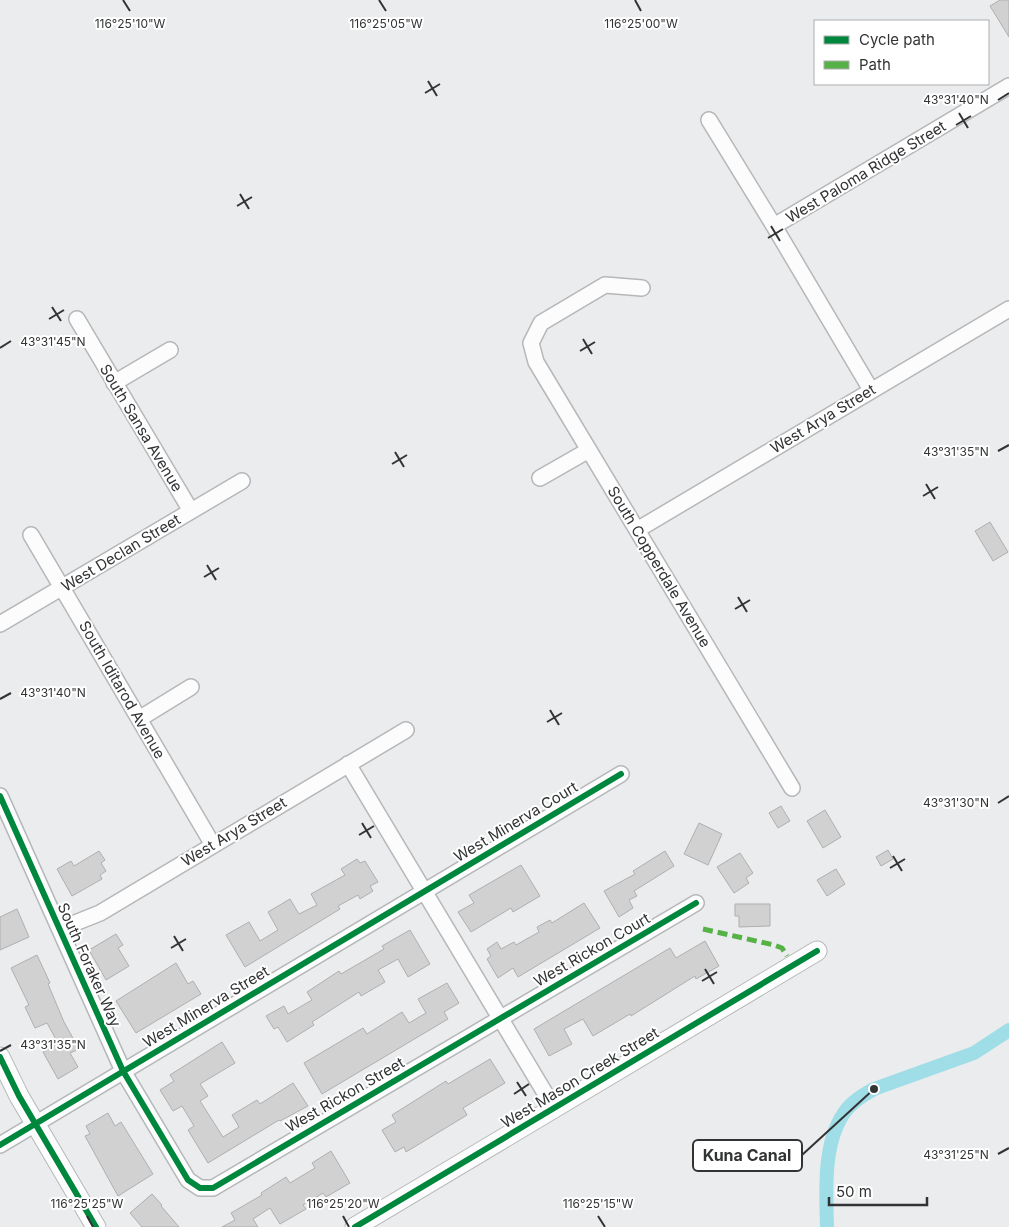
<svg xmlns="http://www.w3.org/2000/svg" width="1009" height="1227" font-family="Inter,sans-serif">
<rect width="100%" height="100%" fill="#ebecee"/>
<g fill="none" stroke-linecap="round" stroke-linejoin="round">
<!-- canal -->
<path stroke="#9fdee6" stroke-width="14" d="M827,1227C826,1191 823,1143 844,1113C851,1102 863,1095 874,1089L974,1053L1009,1030"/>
</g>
<!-- building -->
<path fill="#d1d1d1" stroke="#afafaf" d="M1000,0H1009V37L990,6Z
M990,522L1008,552L993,561L975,531Z
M781,806L790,821L778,828L769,813Z
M825,810L841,837L823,848L807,821Z
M699,823L722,834L708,865L684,854Z
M888,850L893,859L881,866L876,857Z
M99,851L105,860L101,863L106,871L100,875L102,879L72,896L57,869L71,861L74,866Z
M665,851L674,866L634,891L637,896L629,900L633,908L619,917L604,891L635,874L633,871Z
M740,853L753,873L746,878L749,883L734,893L717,867Z
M357,859L360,863L365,861L378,882L370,886L373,891L360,899L358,895L338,906L340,909L245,967L226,935L249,922L260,941L278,930L268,912L290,899L299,914L317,905L311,894L345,875L341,869Z
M521,865L540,896L513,912L511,908L471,932L458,912L474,903L469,895Z
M836,869L845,884L827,896L817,880Z
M584,903L600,928L518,977L513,968L498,978L487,959L491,956L487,949L497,942L501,949L514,942L516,945L539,932L537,927L550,920L552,923Z
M735,904H770V926L739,927V916H735Z
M17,909L29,937L0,950V917Z
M410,930L430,964L408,977L398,959L378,970L385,982L361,996L359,992L312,1022L314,1025L287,1042L278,1027L274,1029L266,1016L284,1006L288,1014L312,1000L307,992L339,971L341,974L384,949L382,946Z
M116,934L123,945L118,948L129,966L106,980L89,950Z
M705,941L719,966L696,979L695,976L631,1016L630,1014L593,1036L583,1019L564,1029L572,1044L549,1056L534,1029L670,948L676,958Z
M37,955L50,983L48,984L64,1022L79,1049L70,1053L78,1067L58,1079L43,1052L58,1043L47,1023L35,1028L25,1007L29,1005L11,968Z
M176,963L188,984L193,981L201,994L136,1033L116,1001Z
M447,983L459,1003L444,1012L448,1019L322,1094L304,1063L363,1028L367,1034L402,1012L409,1023L426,1013L418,999Z
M222,1042L235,1063L200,1084L208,1096L200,1101L223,1137L239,1127L232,1115L257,1100L260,1104L293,1083L308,1106L280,1121L279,1120L208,1163L188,1130L194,1126L182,1106L173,1111L160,1090L174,1081L170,1075Z
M490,1059L505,1083L463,1108L467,1115L406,1152L404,1147L395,1152L382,1130L396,1122L392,1115L446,1081L448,1084Z
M108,1113L115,1126L121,1122L153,1174L118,1196L85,1136L90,1134L86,1126Z
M331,1151L350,1183L326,1197L323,1193L303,1205L306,1209L280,1224L270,1208L253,1219L258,1227H222L235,1220L231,1213L262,1195L261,1193L286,1177L290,1183L315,1168L312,1163Z
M152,1194L162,1205L161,1206L179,1227H142L130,1213Z"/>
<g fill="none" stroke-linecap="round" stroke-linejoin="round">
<!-- minor casing -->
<g stroke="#b6b7b9" stroke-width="18">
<path id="minor" d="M709,120L774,226L871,390
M774,226L1009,86
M642,288L605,285L541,323L531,343L536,362L792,788
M77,319L191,511
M114,383L170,350
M540,478L589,450
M637,530L1009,309
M31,535L213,845
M0,624L242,481
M139,719L191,687
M348,764L554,1108
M0,796L123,1071L188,1180L200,1188H213L696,903
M60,929L100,913L406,730
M0,1145L621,774"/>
</g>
<!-- tertiary casing -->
<g stroke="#b6b7b9" stroke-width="21">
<path id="tertiary" d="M0,1057L19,1096L96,1227
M355,1227L817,951"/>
</g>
<!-- minor -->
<use href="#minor" stroke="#fcfcfc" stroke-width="15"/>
<!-- tertiary -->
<use href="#tertiary" stroke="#fcfcfc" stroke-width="19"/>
<!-- quiet -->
<path stroke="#56b246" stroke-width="5" stroke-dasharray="10 5" stroke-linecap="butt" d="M703,929L774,945L782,948L787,956"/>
<!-- cycleway casing -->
<g stroke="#fff" stroke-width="9">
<path id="cycleway" d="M0,796L123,1071L188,1180L200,1188H213L696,903
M0,1057L19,1096L96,1227
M0,1145L621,774
M355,1227L817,951"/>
</g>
<!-- cycleway -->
<use href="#cycleway" stroke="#00873e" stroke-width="6"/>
</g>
<!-- ticks -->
<path fill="none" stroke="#323334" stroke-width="2" d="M123,0L130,11M379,0L386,11M635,0L641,11M428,81L437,96M425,93L440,84M998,100L1009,93M959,113L968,128M956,125L971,116M240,194L249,209M237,206L252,197M771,226L780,241M768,238L783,229M52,307L61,321M49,319L64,310M583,339L592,354M0,348L11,341M580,351L595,342M998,451L1009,445M395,452L404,467M392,464L407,455M926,484L935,499M923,496L938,487M207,565L216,580M204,577L219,568M738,597L747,612M735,609L750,600M0,699L11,693M550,710L559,725M547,722L562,713M998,803L1009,796M362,823L371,838M359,835L374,826M893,856L902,871M890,868L905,859M174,936L183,951M171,948L186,939M705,969L714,984M702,981L717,972M0,1051L11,1045M517,1082L526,1096M514,1094L529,1084M998,1154L1009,1148M87,1216L93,1227M343,1216L349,1227M598,1216L605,1227"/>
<g text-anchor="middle" stroke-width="4" stroke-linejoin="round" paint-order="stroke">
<!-- street labels -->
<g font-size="15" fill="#323334" stroke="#fff">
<text transform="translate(866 172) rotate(-31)" y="5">West Paloma Ridge Street</text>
<text transform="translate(823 419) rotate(-31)" y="5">West Arya Street</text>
<text transform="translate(141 428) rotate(59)" y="5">South Sansa Avenue</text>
<text transform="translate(121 553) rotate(-31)" y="5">West Declan Street</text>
<text transform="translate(659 567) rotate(59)" y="5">South Copperdale Avenue</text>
<text transform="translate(122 690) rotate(60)" y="5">South Iditarod Avenue</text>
<text transform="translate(516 822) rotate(-31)" y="5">West Minerva Court</text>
<text transform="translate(234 832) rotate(-31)" y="5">West Arya Street</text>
<text transform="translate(592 950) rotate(-30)" y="5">West Rickon Court</text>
<text transform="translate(89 965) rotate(66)" y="5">South Foraker Way</text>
<text transform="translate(206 1007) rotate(-31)" y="5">West Minerva Street</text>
<text transform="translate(580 1078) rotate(-31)" y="5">West Mason Creek Street</text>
<text transform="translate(345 1095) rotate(-30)" y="5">West Rickon Street</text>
</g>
</g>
<g font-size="12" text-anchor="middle" fill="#323334" stroke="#fff" stroke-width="4" stroke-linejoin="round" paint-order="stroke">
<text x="130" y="28">116°25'10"W</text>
<text x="386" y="28">116°25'05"W</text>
<text x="641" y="28">116°25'00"W</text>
<text x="956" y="104">43°31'40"N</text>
<text x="53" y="346">43°31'45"N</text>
<text x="956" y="456">43°31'35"N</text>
<text x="53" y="697">43°31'40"N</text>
<text x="956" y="807">43°31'30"N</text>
<text x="53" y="1049">43°31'35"N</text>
<text x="956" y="1159">43°31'25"N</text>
<text x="87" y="1208">116°25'25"W</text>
<text x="343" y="1208">116°25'20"W</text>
<text x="598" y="1208">116°25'15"W</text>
</g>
<!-- callouts -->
<path fill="none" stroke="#323334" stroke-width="2" d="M874 1089L802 1155"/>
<circle fill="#323334" stroke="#fff" stroke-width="2" cx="874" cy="1089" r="5"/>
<rect fill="#fff" stroke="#323334" stroke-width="2" x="693" y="1140" width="109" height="31" rx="5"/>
<g font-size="16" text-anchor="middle" font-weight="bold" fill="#323334">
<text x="747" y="1161">Kuna Canal</text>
</g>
<!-- legend -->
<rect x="814" y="20" width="175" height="65" fill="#ffffff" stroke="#adadae"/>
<rect x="824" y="36" width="25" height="8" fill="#00873e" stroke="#adadae"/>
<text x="859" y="45" font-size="15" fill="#323334">Cycle path</text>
<rect x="824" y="61" width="25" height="8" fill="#56b246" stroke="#adadae"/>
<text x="859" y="70" font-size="15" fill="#323334">Path</text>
<!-- scale -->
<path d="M829 1197v8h98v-8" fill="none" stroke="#323334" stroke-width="2.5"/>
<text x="836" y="1197" font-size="15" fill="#323334" stroke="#ffffff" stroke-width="4" paint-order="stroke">50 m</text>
</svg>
